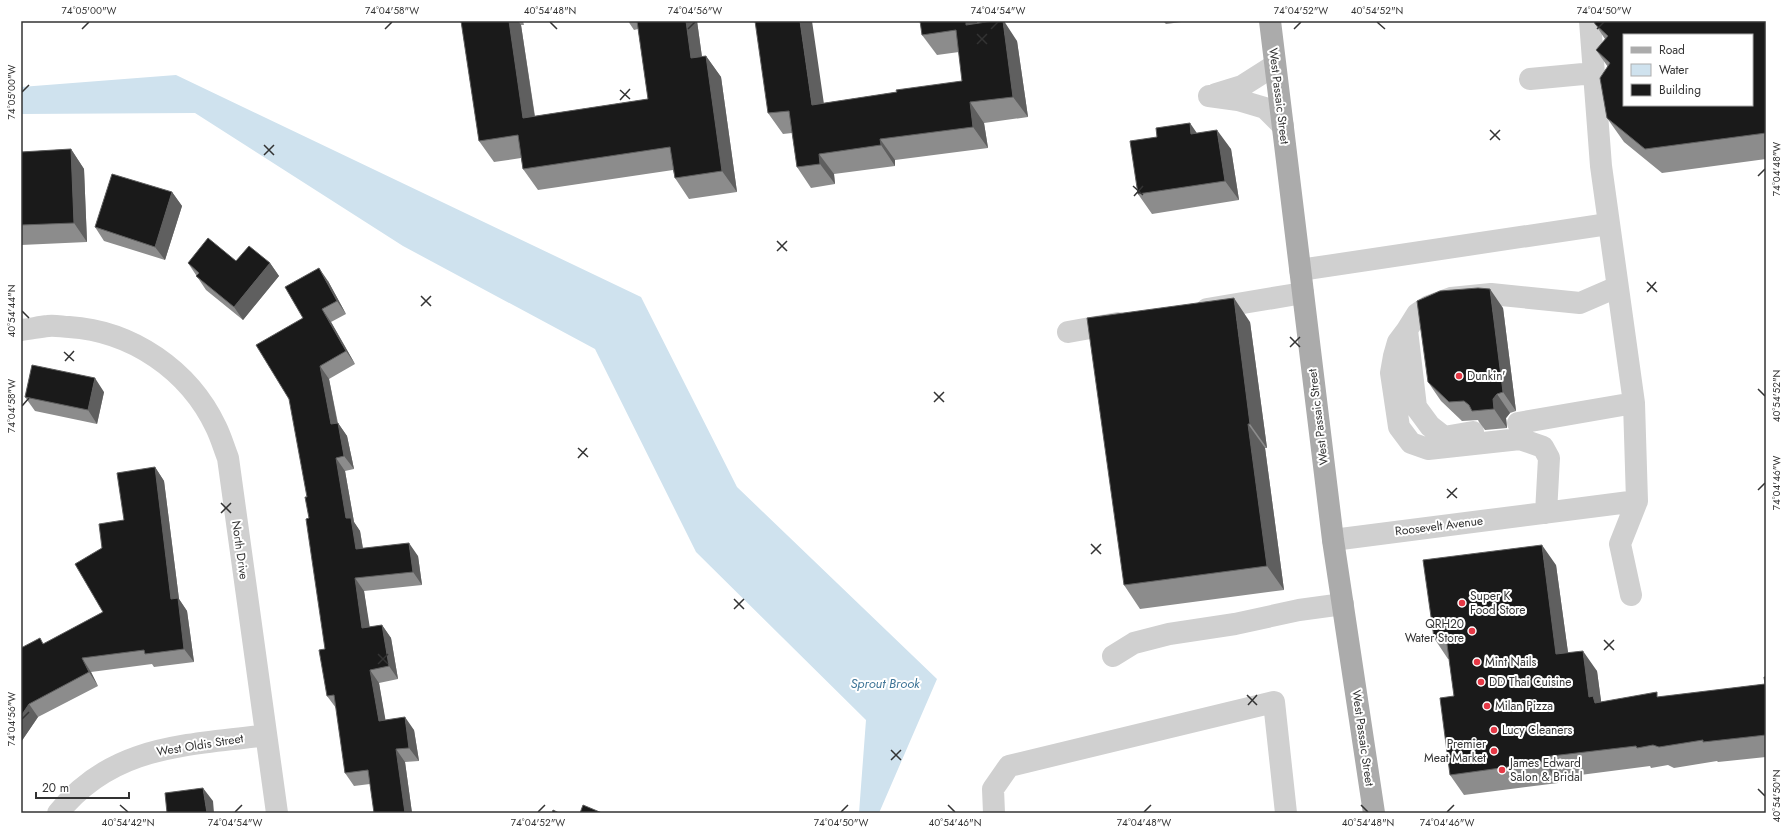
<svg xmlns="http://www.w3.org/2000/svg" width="1787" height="834" font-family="Jost,sans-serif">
<rect width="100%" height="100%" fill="#fff"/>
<!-- water -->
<path fill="#cfe2ee" d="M176,75L641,297L737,487L937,679L879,813H859L866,720L696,552L595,349L403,246L195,113L21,114V87Z"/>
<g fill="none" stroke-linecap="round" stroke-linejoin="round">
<!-- minor -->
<path stroke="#d0d0d0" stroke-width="22" d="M1590,21L1601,166L1634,403L1637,501L1620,544L1631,595
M1530,79L1594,73
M1216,94L1242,86L1275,65
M1209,96L1238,100L1265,108L1283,126
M1300,270L1608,224
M1207,309L1303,293
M21,330C30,329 39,327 48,326C55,325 63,327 69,327C132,331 189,370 216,427C221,437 224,448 228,458L277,813
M1407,330L1398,342L1394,356L1391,373L1399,427L1411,443L1428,449L1520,439L1543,447L1549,458L1546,513
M1068,332L1118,323
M1518,423L1634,403
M1473,432L1444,437L1430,426L1416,407L1407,330L1417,314L1429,306L1451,298L1491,294L1580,303L1617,287
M1333,540L1637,501
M1113,656L1134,643L1169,634L1235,624L1299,610L1343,604
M58,813C113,744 186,746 266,735
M994,813L993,789L1009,766L1274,702L1286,813"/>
<!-- major -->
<path stroke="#ababab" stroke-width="22" d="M1270,21L1333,540L1374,813"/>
</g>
<!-- wall -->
<path fill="#8c8c8c" d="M461,21H523L524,25H521L535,116L648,99L638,29L634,30L628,21H697L702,57L706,56L721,77L737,192L689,199L675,178L673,170L538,190L523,169L521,158L494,162L479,141Z
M1163,21H1189L1166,24Z
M1766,21V159L1662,173L1624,142L1607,118L1608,67L1596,50L1605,39L1595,24Z
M978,23L1017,41L1028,117L984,123L988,148L895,160V166L834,174L835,184L811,188L797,167L792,133L783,134L768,113L824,103L897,92L962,81L959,52L937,55L922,35Z
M1197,133L1231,149L1239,200L1152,214L1138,194Z
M71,149L84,169L87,242L21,245V152Z
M172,192L182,206L165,260L104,241L95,227Z
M236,261L270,263L279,276L243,320L206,290L188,263Z
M328,281L346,314L331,322L355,364L329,379L338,423L347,436L354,469L345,471L354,522L360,531L363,548L418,556L422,585L364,591L369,627L382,625L391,638L398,679L379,683L385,720L414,730L419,761L405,762L412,813H374L370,784L354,786L345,773L336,708L327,696L325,649L307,497L303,318Z
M1503,308L1516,411L1510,413L1506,418L1507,428L1485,430L1479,422L1478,420L1462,421L1441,401L1428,382Z
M1250,322L1267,448H1265L1284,590L1140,609L1124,585Z
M104,392L97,424L35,411L25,397Z
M155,467L164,481L179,599L187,611L194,662L154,667L152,664L91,672L98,686L38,717L21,742V648L44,644L103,612L102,548L124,520Z
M1556,565L1568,653L1597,671L1601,702L1660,697L1765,684L1766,677V757L1718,762L1717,761L1674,768L1668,765L1651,768L1650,766L1557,778L1558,783L1464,795L1450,775L1454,696L1449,659H1448L1434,638Z"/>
<!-- shaded-wall -->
<path fill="#5f5f5f" d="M509,21H518L521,25L538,139L523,118Z
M686,21H697L705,79L691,58Z
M800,21H812L827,125L812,105Z
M966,21H977L981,45L966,25Z
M1003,21H1004L1017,41L1028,117L1013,97Z
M706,56L721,77L737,192L722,171Z
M970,102L984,123L988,148L973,127Z
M1190,123L1203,142L1191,134Z
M1217,130L1231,149L1239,200L1225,181Z
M880,139L895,160V166L881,145Z
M71,149L84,169L87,242L74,223Z
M819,154L834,174L835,184L820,164Z
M172,192L182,206L165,260L155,247Z
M270,263L279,276L243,320L234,307Z
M319,268L328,281L346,314L337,301Z
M1490,289L1503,308L1516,411L1503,392Z
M1234,298L1250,322L1267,448L1250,424Z
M322,309L331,322L355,364L346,351Z
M320,366L329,379L340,437L331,424Z
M95,378L104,392L97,424L88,410Z
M1497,394L1510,413L1506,418L1507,428L1494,409L1493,399Z
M338,423L347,436L354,469L344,456Z
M1248,424L1265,448L1284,590L1267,566Z
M336,458L345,471L354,522L360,531L365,562L356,549L346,518Z
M155,467L164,481L179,599L187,611L194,662L184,649L171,599Z
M409,543L418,556L422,585L413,572Z
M1542,545L1556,565L1571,674L1556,654Z
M355,578L364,591L372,641L362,628Z
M382,625L391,638L398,679L389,666Z
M1583,651L1597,671L1603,715L1589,697Z
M82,658L91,672L98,686L89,672Z
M370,670L379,683L388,734L379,721Z
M29,704L38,717L21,742V716Z
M405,717L414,730L419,761L409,748Z
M396,749L405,762L412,813H405Z
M1543,757L1557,778L1558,783L1544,762Z
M203,788L213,801L214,813H207Z"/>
<!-- building -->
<path fill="#1a1a1a" stroke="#5f5f5f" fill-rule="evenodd" d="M461,21H509L523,118L648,99L637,21H686L691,58L706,56L722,171L675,178L670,147L523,169L518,135L479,141Z
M755,21H800L812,105L897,92L896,90L962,81L956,30L922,35L920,21H966V25L993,21H1003L1013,97L970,102L973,127L880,139L881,145L819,154L820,164L797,167L789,111L768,113Z
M1594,21H1766V133L1645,149L1607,118L1600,78L1610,63L1596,50L1608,36L1595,24ZM1624,35H1752V105H1624Z
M1190,123L1191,134L1217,130L1225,181L1138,194L1130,141L1157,137L1156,128Z
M71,149L74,223L21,225V152Z
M112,174L172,192L155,247L95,227Z
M208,238L236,261L249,246L270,263L234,307L196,276L199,273L188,263Z
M319,268L337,301L322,309L346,351L320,366L331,424L338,423L344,456L336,458L346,518H351L356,549L409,543L413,572L355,578L362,628L382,625L389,666L370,670L379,721L405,717L409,748L396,749L405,813H374L368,770L345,773L334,695L327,696L319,650L325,649L306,519L309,518L305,497H307L289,399L256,345L303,318L285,287Z
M1478,288L1490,289L1503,392L1497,394L1493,399L1494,409L1472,411L1469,405L1464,401L1449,402L1428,382L1417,301L1440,291Z
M1234,298L1250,424H1248L1267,566L1124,585L1087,318Z
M32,365L95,378L88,410L25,397Z
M155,467L171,599L178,598L184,649L145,654L144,650L82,658L89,672L29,704L21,716V648L40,638L43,644L103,612L75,564L102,548L99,524L124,520L117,473Z
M1542,545L1556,654L1583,651L1589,697L1593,696L1595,703L1657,692V697L1765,684L1764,677H1766V735L1703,742V740L1659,747L1653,745L1637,748L1636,746L1543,757L1544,762L1450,775L1440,698L1454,696L1446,637L1434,638L1423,560Z
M203,788L207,813H167L165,793Z
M583,805L602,813H580Z
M553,810L559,813H552Z"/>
<!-- ticks -->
<path fill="none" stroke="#333" stroke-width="1.5" d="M550,22L557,29M1377,22L1385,29M82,29L89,22M385,29L392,22M688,29L695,22M991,29L998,22M1294,29L1301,22M1597,29L1604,22M977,34L987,44M977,44L987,34M620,90L630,99M22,92L29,85M620,100L630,89M1490,130L1500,140M1490,140L1500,130M264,145L274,155M264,155L274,145M1758,176L1765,169M1133,186L1143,195M1134,196L1143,186M777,241L787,251M777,251L787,241M1647,282L1657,292M1647,292L1656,282M421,296L431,306M421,306L431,296M22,311L29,318M1290,337L1300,347M1290,347L1300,337M64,352L74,361M65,361L74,351M1758,389L1765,396M934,392L944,402M934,402L944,392M22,406L29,398M578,448L588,457M578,458L587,448M1447,489L1457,498M1758,490L1765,483M1447,498L1457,488M221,503L231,513M221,513L231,503M1091,544L1101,554M1091,554L1101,544M734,599L744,609M734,609L744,599M1604,640L1614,650M1604,650L1614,640M378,654L388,664M378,664L388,654M1247,695L1257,705M1248,705L1257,695M22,719L29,712M891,750L901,760M891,760L901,750M1758,789L1765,796M120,805L128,812M948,805L955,812M1361,805L1368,812M235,812L242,805M538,812L545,805M841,812L848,805M1144,812L1151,805M1447,812L1454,805"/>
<!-- markers -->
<g fill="#e63946" stroke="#fff" stroke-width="1.5">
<circle cx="1459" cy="376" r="4"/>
<circle cx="1462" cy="603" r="4"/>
<circle cx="1472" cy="631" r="4"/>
<circle cx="1477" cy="662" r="4"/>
<circle cx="1481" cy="682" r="4"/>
<circle cx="1487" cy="706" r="4"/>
<circle cx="1494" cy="730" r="4"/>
<circle cx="1494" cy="751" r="4"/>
<circle cx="1502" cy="770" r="4"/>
</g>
<g text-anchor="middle" stroke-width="4" stroke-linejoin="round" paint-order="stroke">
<!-- street labels -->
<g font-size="12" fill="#333" stroke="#fff">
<text transform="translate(1279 96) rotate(83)" y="4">West Passaic Street</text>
<text transform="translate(1318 417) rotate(-97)" y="4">West Passaic Street</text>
<text transform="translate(1439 526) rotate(-7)" y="4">Roosevelt Avenue</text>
<text transform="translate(240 550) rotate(82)" y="4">North Drive</text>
<text transform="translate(1363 738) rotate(82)" y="4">West Passaic Street</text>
<text transform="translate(200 745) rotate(-9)" y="4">West Oldis Street</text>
</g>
<!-- poi labels -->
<g font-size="12" fill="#333" stroke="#fff" text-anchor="start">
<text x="1467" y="380">Dunkin'</text>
<text x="1470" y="600">Super K<tspan x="1470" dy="14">Food Store</tspan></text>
<text x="1464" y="628" text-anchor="end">QRH20<tspan x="1464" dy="14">Water Store</tspan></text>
<text x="1485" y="666">Mint Nails</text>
<text x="1489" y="686">DD Thai Cuisine</text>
<text x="1495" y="710">Milan Pizza</text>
<text x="1502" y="734">Lucy Cleaners</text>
<text x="1486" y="748" text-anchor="end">Premier<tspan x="1486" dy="14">Meat Market</tspan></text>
<text x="1510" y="767">James Edward<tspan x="1510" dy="14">Salon &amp; Bridal</tspan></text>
</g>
<!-- water labels -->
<g font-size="13" font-style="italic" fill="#3f7597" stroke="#fff">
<text x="885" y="688">Sprout Brook</text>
</g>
</g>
<!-- border -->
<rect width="1787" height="834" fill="none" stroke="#ffffff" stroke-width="44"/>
<!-- legend -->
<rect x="1623" y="34" width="130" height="72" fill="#ffffff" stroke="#adadad"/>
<rect x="1631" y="47" width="20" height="6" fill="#ababab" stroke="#adadad"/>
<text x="1659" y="54" font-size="12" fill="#333333">Road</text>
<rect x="1631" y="64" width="20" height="12" fill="#cfe2ee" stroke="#adadad"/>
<text x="1659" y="74" font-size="12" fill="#333333">Water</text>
<rect x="1631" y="84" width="20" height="12" fill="#1a1a1a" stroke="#adadad"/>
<text x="1659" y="94" font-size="12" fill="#333333">Building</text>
<!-- scale -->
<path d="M36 792v6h93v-6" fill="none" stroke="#333333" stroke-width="2"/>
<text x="42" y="792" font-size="12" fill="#333333" stroke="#ffffff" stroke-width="3" paint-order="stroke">20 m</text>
<rect x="22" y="22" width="1743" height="790" fill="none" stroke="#333" stroke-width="1.5"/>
<g font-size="10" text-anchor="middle" fill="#333">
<text x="89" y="14">74°05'00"W</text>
<text x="392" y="14">74°04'58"W</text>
<text x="550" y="14">40°54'48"N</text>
<text x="695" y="14">74°04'56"W</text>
<text x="998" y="14">74°04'54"W</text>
<text x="1301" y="14">74°04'52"W</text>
<text x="1377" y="14">40°54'52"N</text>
<text x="1604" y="14">74°04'50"W</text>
<text transform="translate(11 92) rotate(-90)" y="4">74°05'00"W</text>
<text transform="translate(1776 169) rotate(-90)" y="4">74°04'48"W</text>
<text transform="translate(11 311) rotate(-90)" y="4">40°54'44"N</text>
<text transform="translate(1776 396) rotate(-90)" y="4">40°54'52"N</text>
<text transform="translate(11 406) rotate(-90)" y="4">74°04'58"W</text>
<text transform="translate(1776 483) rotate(-90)" y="4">74°04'46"W</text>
<text transform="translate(11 719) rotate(-90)" y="4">74°04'56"W</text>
<text transform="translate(1776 796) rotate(-90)" y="4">40°54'50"N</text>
<text x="128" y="826">40°54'42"N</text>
<text x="235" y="826">74°04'54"W</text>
<text x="538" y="826">74°04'52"W</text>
<text x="841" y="826">74°04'50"W</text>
<text x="955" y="826">40°54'46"N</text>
<text x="1144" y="826">74°04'48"W</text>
<text x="1368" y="826">40°54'48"N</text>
<text x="1447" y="826">74°04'46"W</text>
</g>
</svg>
